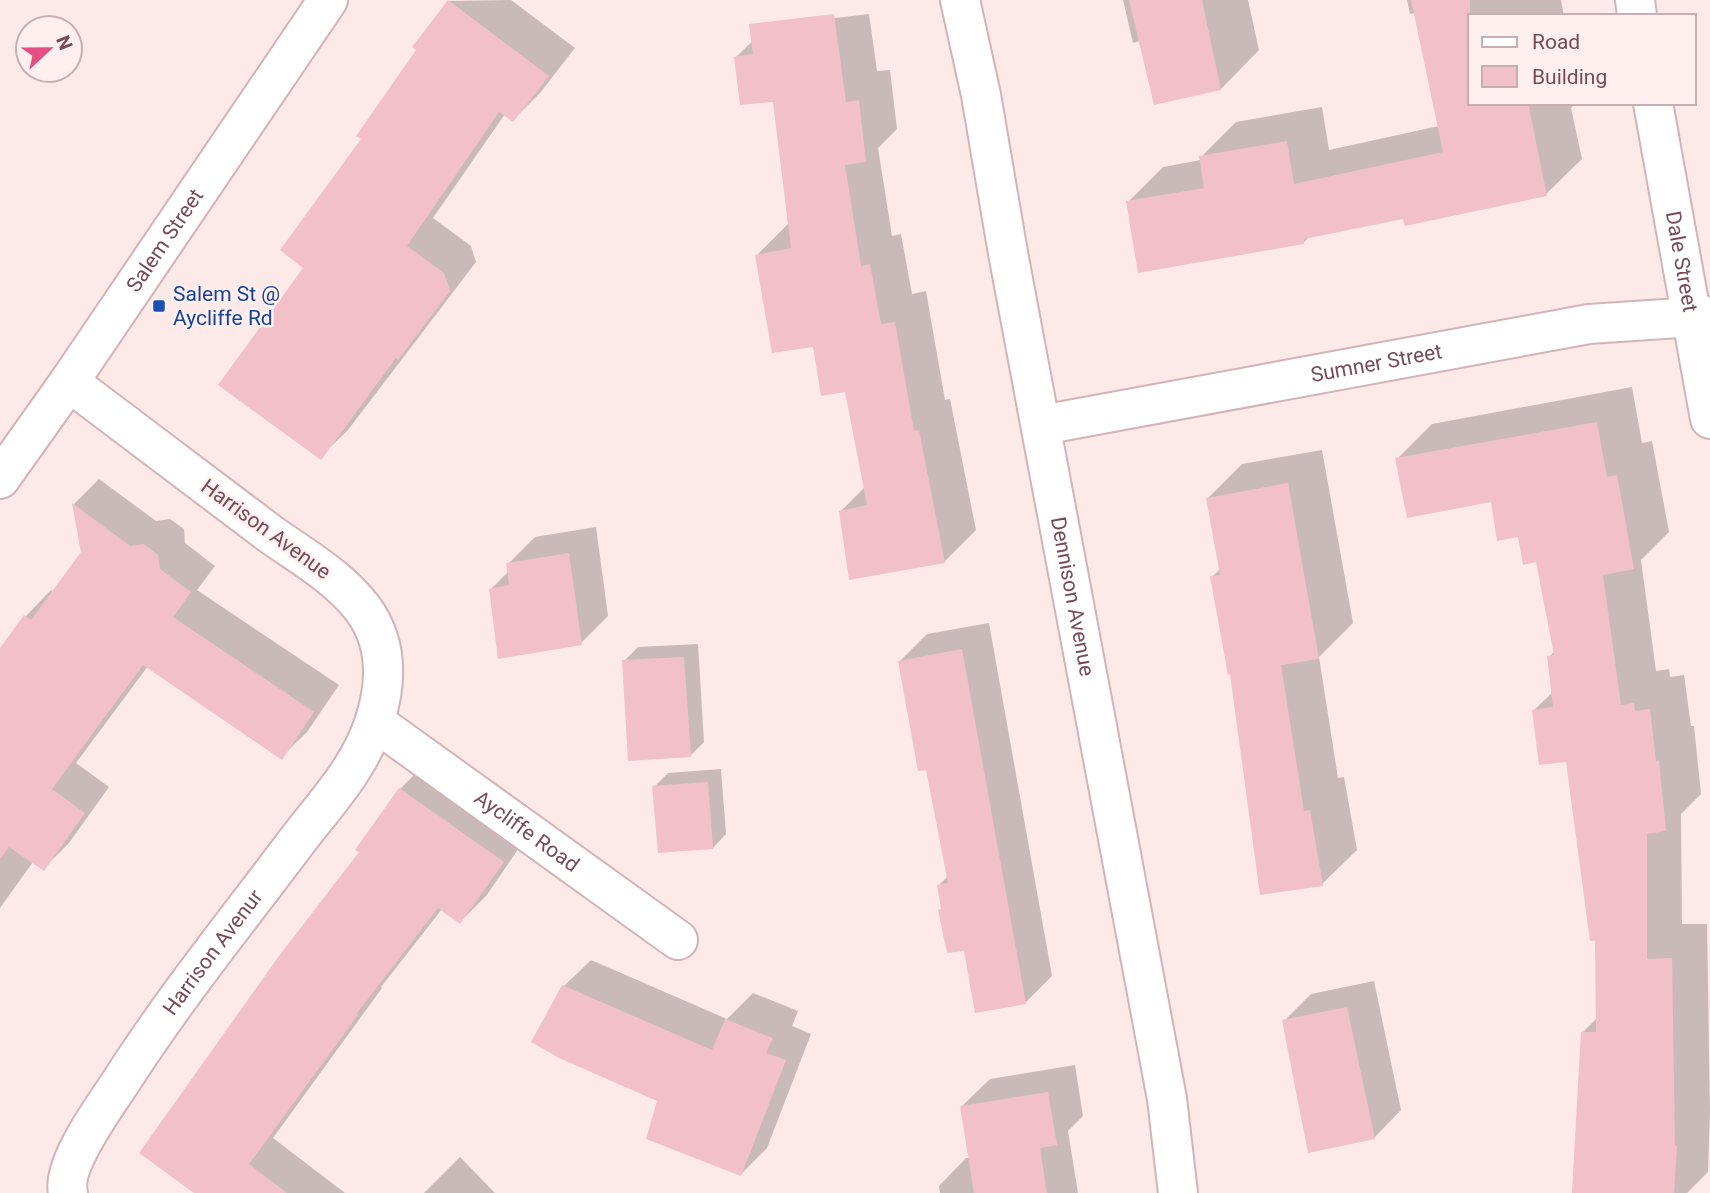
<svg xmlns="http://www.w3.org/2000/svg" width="1710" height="1193" font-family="Roboto,sans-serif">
<rect width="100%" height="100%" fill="#fce9e8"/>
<!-- shadow -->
<path fill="#0003" d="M511,0L575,48L540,93L513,120L505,114L433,218L471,246L476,262L348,430L320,457L306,267L363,139L448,1Z
M1123,0H1248L1259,50L1221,89L1140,41L1133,43Z
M1407,0H1561L1564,16H1470V103H1576L1571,108L1582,159L1546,194L1405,216L1310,236L1304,242L1128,202L1163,167L1201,160V157L1236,122L1322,107L1329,150L1439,126L1415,13L1410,14Z
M869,14L877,71L890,70L897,129L878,148L892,236L901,234L912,294L926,291L945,400L950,399L976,530L944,562L841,511L865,487L847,390L815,345L757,255L788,224L775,100L736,57L768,26Z
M1632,387L1642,443L1652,441L1669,532L1641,560L1656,671L1669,669L1670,677L1684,675L1691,726H1694L1701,794L1681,814L1682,924H1707L1710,1112L1708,1172L1687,1193H1574L1583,1032L1597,1018V939L1567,760L1534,710L1553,692L1549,657L1555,651L1537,560L1492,500L1397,459L1432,424Z
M1322,450L1353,623L1319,657L1338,778L1344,777L1357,850L1322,884L1232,672L1212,577L1220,569L1208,498L1242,464Z
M99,479L156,521L170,519L184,529L185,543L215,566L197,590L339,685L307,732L281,757L148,666L76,763L109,787L69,843L43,869L33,862L0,908V651L26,616L51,590L54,592L83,552L74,504Z
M596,527L608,616L581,643L491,589L509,571L508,564L535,537Z
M989,623L1052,976L1025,1003L966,949L943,907L939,885L949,875L927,768L900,661L927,634Z
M698,644L704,742L690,756L624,661L638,647Z
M426,763L528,835L486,896L460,922L442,909L381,987L382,988L273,1138L345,1193H197L361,852L358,850L400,789Z
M721,769L726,834L713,848L654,787L668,773Z
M591,960L727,1019L753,993L798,1011L792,1026L811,1034L767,1148L741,1174L659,1100L564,986Z
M1374,981L1401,1110L1374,1138L1284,1021L1311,994Z
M1075,1065L1083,1116L1068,1131L1078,1193H940L939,1186L966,1158H970L962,1106L990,1079Z
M460,1157L495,1193H424Z"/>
<!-- building -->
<path fill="#f2c0c9" d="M448,0L549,76L513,122L499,112L407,246L444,273L450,291L398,360L396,358L321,460L218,385L303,268L280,250L361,139L356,136L416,50L412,47Z
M1129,0H1202L1221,90L1154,105Z
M1411,0H1470V103H1528L1547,196L1405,226L1403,219L1304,239V244L1138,273L1126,201L1204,188L1199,156L1287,141L1294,184L1443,152Z
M834,14L846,102L859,100L866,162L845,165L861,266L870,264L881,324L895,322L914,431L919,430L945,563L849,580L839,511L867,505L845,392L821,396L813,347L772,353L755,255L791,248L773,102L740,105L734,57L753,54L749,24Z
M1597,422L1607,477L1617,475L1634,569L1603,575L1621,705L1634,703L1635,711L1650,709L1656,761L1659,760L1666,831L1647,834V959L1672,958L1675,1146H1677L1674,1193H1572L1581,1032H1596L1595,941H1590L1566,762L1539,765L1532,710L1553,707L1547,656L1554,655L1536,562L1523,565L1518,537L1497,541L1491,502L1407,518L1395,458Z
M1288,483L1319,659L1281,665L1304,811L1310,810L1323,886L1260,895L1230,674L1228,675L1210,576L1220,575L1206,498Z
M72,503L130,546L144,544L158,555L160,569L191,592L173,617L314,712L282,760L143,665L52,789L85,813L44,871L9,847L0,859V648L24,615L31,620L81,552Z
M569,553L582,645L498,659L489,589L509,585L506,563Z
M962,649L1026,1004L975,1013L964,951L947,953L938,910L941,909L937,885L948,883L926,770L918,771L898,661Z
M684,657L691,757L628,761L622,660Z
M708,782L713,849L658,853L652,786Z
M399,788L504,862L460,924L438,908L357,1013L358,1015L249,1164L287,1193H194L139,1153L279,956L359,852L355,850Z
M562,985L712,1050L725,1019L773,1038L766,1053L786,1060L741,1176L646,1139L657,1101L559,1058L531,1042Z
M1347,1007L1375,1139L1308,1153L1282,1020Z
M1048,1092L1057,1145L1040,1148L1047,1193H974L960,1106Z"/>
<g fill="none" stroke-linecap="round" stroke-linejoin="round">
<!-- minor casing -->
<g stroke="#d3b3b7" stroke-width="42">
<g id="minor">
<path id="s1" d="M960,0L981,95L1008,253L1167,1099L1178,1193"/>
<path d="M1635,0L1637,16"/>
<path id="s2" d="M1653,103L1710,419"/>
<path id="s3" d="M1042,425L1589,324L1710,316"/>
<path id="s4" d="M375,722L678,940"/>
<path id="s5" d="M68,1193C61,1164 106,1105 122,1080C174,999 236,922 294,845C324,805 360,769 375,720C387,682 388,643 363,609C339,577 301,556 269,533C202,483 136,432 69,382"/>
</g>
</g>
<!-- secondary casing -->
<g stroke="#d6b0b5" stroke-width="42">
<g id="secondary">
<path id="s6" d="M0,479L69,382L328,0"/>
</g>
</g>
<!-- minor -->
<use href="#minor" stroke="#fff" stroke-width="38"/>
<!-- secondary -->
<use href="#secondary" stroke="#fff" stroke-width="38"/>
</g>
<!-- markers -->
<rect fill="#1a4fb4" stroke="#ffefef" stroke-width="2.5" x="152" y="299" width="14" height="14" rx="3.5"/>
<g text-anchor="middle" stroke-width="5" stroke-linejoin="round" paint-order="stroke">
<!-- street labels -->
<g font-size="21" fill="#774c55" stroke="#ffefef">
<text dy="7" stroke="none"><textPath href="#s6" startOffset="290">Salem Street</textPath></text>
<text dy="7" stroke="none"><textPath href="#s2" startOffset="161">Dale Street</textPath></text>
<text dy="7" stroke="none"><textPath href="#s3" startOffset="340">Sumner Street</textPath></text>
<text transform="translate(266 529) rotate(36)" y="7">Harrison Avenue</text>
<text dy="7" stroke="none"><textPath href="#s1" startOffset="607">Dennison Avenue</textPath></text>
<text dy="7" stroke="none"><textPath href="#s4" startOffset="187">Aycliffe Road</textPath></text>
<text dy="7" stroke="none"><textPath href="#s5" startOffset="284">Harrison Avenur</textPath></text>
</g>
<!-- transit labels -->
<g font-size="21" fill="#164399" stroke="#ffefef" text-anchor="start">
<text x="173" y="301">Salem St @<tspan x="173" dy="24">Aycliffe Rd</tspan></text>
</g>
</g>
<!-- legend -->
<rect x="1468" y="14" width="228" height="91" fill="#ffefef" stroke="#c9aeb1" stroke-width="2"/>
<rect x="1482" y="37" width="35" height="10" fill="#ffffff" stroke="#c9aeb1" stroke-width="2"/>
<text x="1532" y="49" font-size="21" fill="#774c55">Road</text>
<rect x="1482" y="66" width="35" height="21" fill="#f2c0c9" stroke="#c9aeb1" stroke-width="2"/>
<text x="1532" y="84" font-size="21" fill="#774c55">Building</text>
<!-- north arrow -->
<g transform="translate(49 49) rotate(68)"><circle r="33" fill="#ffefef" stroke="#c9aeb1" stroke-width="2"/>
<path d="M0-5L12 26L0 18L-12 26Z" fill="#e44f84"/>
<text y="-10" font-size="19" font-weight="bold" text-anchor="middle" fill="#774c55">N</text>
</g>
</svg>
